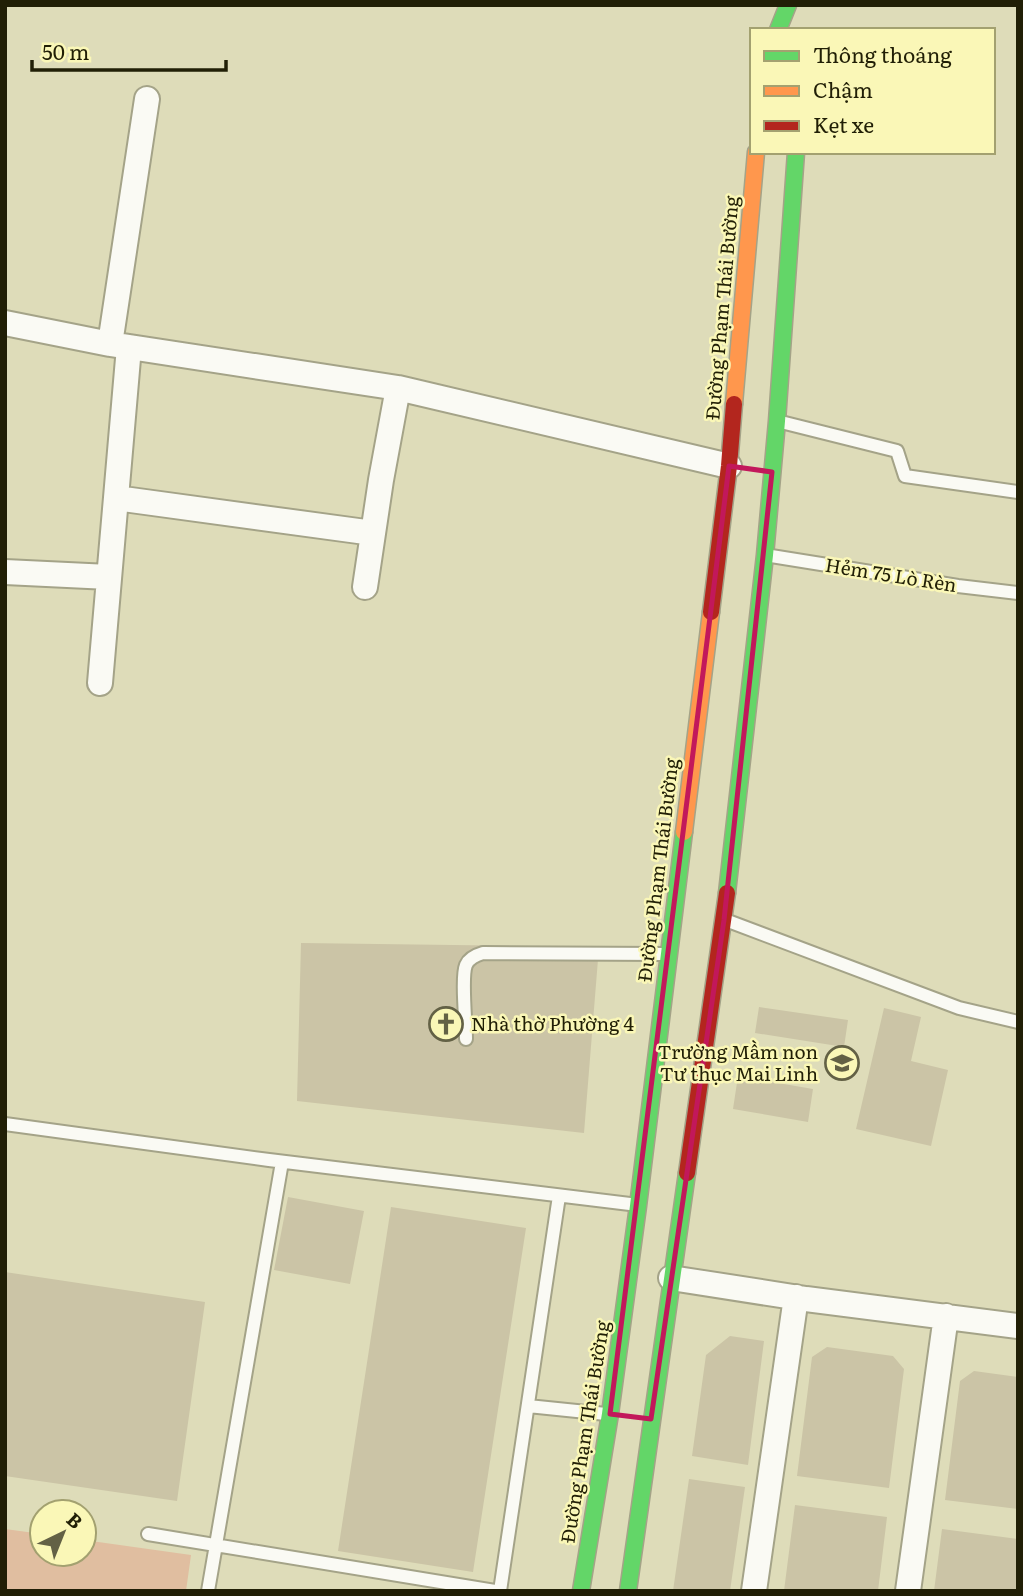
<svg xmlns="http://www.w3.org/2000/svg" width="1023" height="1596" font-family="Literata,serif">
<rect width="100%" height="100%" fill="#dedcb9"/>
<!-- green -->
<path fill="#e0bea0" d="M5,1529L42,1534V1554H84V1540L191,1555L186,1591H5Z"/>
<!-- building -->
<path fill="#cbc4a6" d="M301,943L599,947L584,1133L297,1101Z
M759,1007L848,1020L844,1047L755,1033Z
M884,1008L921,1017L911,1061L948,1070L931,1146L856,1129Z
M738,1076L813,1089L808,1122L733,1109Z
M288,1197L364,1211L350,1284L274,1270Z
M391,1207L526,1228L473,1572L338,1551Z
M5,1272L205,1302L177,1501L5,1476Z
M730,1336L764,1341L748,1465L692,1456L706,1355Z
M827,1347L893,1356L904,1369L889,1488L797,1476L812,1357Z
M974,1371L1018,1377V1509L945,1500L960,1381Z
M689,1479L745,1487L730,1591H673Z
M795,1505L887,1517L878,1591H784Z
M942,1529L1018,1539V1591H934Z"/>
<g fill="none" stroke-linecap="round" stroke-linejoin="round">
<!-- lane casing -->
<g stroke="#a4a388" stroke-width="16">
<path id="lane" d="M781,422L897,451L905,476L1018,492
M765,555L958,586L1018,593
M728,921L959,1008L1018,1022
M466,1039C466,1023 461,977 466,965C469,958 476,955 483,953L665,954
M5,1124L269,1160L638,1205
M528,1406L606,1414
M148,1534L495,1591
M208,1591L282,1162
M500,1591L559,1196"/>
</g>
<!-- street casing -->
<g stroke="#a4a388" stroke-width="28">
<path id="street" d="M5,323L110,344L398,388L729,466
M110,344L147,99
M116,498L373,533
M5,572L109,577
M365,587L381,480L398,388
M100,683L129,347
M671,1278L806,1299L1018,1326
M754,1591L796,1297
M908,1591L946,1316"/>
</g>
<!-- fast casing -->
<g stroke="#a4a388" stroke-width="19">
<path id="fast" d="M778,30L788,5
M727,893L765,555L777,421L796,152
M581,1591L610,1414L638,1206L684,832
M628,1591L687,1173"/>
</g>
<!-- slow casing -->
<g stroke="#a4a388" stroke-width="19">
<path id="slow" d="M734,404L756,152
M684,832L711,612"/>
</g>
<!-- jam casing -->
<g stroke="#a4a388" stroke-width="19">
<path id="jam" d="M711,612L729,466L734,404
M687,1173L727,893"/>
</g>
<!-- lane -->
<use href="#lane" stroke="#fafaf4" stroke-width="12"/>
<!-- street -->
<use href="#street" stroke="#fafaf4" stroke-width="24"/>
<!-- fast -->
<use href="#fast" stroke="#63d668" stroke-width="16"/>
<!-- slow -->
<use href="#slow" stroke="#ff974d" stroke-width="16"/>
<!-- jam -->
<use href="#jam" stroke="#b3261e" stroke-width="16"/>
</g>
<!-- marked area -->
<path fill="none" stroke="#c2185b" stroke-width="5" stroke-linejoin="round" d="M729,466L772,472L724,920L651,1419L610,1414Z"/>
<!-- icons -->
<defs>
<g id="church-ring" transform="scale(1.75)"><circle r="9.5" fill="#faf7b7" stroke="#636145" stroke-width="1.5"/><path d="M-1.2-6h2.4v3.5h3.3v2.4h-3.3V6h-2.4V-.1h-3.3v-2.4h3.3Z" fill="#636145"/></g>
<g id="school-ring" transform="scale(1.75)"><circle r="9.5" fill="#faf7b7" stroke="#636145" stroke-width="1.5"/><path d="M0-5L7-2L0 1L-7-2ZM-4 1L0 2.5L4 1V4Q0 6-4 4Z" fill="#636145"/></g>
</defs>
<g fill-rule="evenodd">
<use href="#church-ring" x="446" y="1024"/>
<use href="#school-ring" x="842" y="1063"/>
</g>
<g text-anchor="middle" stroke-width="5" stroke-linejoin="round" paint-order="stroke">
<!-- street labels -->
<g font-size="19" fill="#211f06" stroke="#faf7b7">
<text transform="translate(722 308) rotate(-85)" y="7">Đường Phạm Thái Bường</text>
<text transform="translate(891 575) rotate(9)" y="7">Hẻm 75 Lò Rèn</text>
<text transform="translate(658 870) rotate(-83)" y="7">Đường Phạm Thái Bường</text>
<text transform="translate(585 1432) rotate(-81)" y="7">Đường Phạm Thái Bường</text>
</g>
<!-- poi labels -->
<g font-size="19" fill="#211f06" stroke="#faf7b7" text-anchor="start">
<text x="471" y="1031">Nhà thờ Phường 4</text>
<text x="818" y="1059" text-anchor="end">Trường Mầm non<tspan x="818" dy="22">Tư thục Mai Linh</tspan></text>
</g>
</g>
<!-- border -->
<rect width="1023" height="1596" fill="none" stroke="#211f06" stroke-width="14"/>
<!-- legend -->
<rect x="750" y="28" width="245" height="126" fill="#faf7b7" stroke="#a3a170" stroke-width="2"/>
<rect x="764" y="51" width="35" height="10" fill="#63d668" stroke="#a3a170" stroke-width="2"/>
<text x="813" y="63" font-size="21" fill="#211f06">Thông thoáng</text>
<rect x="764" y="86" width="35" height="10" fill="#ff974d" stroke="#a3a170" stroke-width="2"/>
<text x="813" y="98" font-size="21" fill="#211f06">Chậm</text>
<rect x="764" y="121" width="35" height="10" fill="#b3261e" stroke="#a3a170" stroke-width="2"/>
<text x="813" y="133" font-size="21" fill="#211f06">Kẹt xe</text>
<!-- north arrow -->
<g transform="translate(63 1533) rotate(43)"><circle r="33" fill="#faf7b7" stroke="#a3a170" stroke-width="2"/>
<path d="M0-5L12 26L0 18L-12 26Z" fill="#636145"/>
<text y="-10" font-size="19" font-weight="bold" text-anchor="middle" fill="#211f06">B</text>
</g>
<!-- scale -->
<path d="M32 60v10h194v-10" fill="none" stroke="#211f06" stroke-width="3.5"/>
<text x="42" y="60" font-size="21" fill="#211f06" stroke="#faf7b7" stroke-width="5" paint-order="stroke">50 m</text>
</svg>
